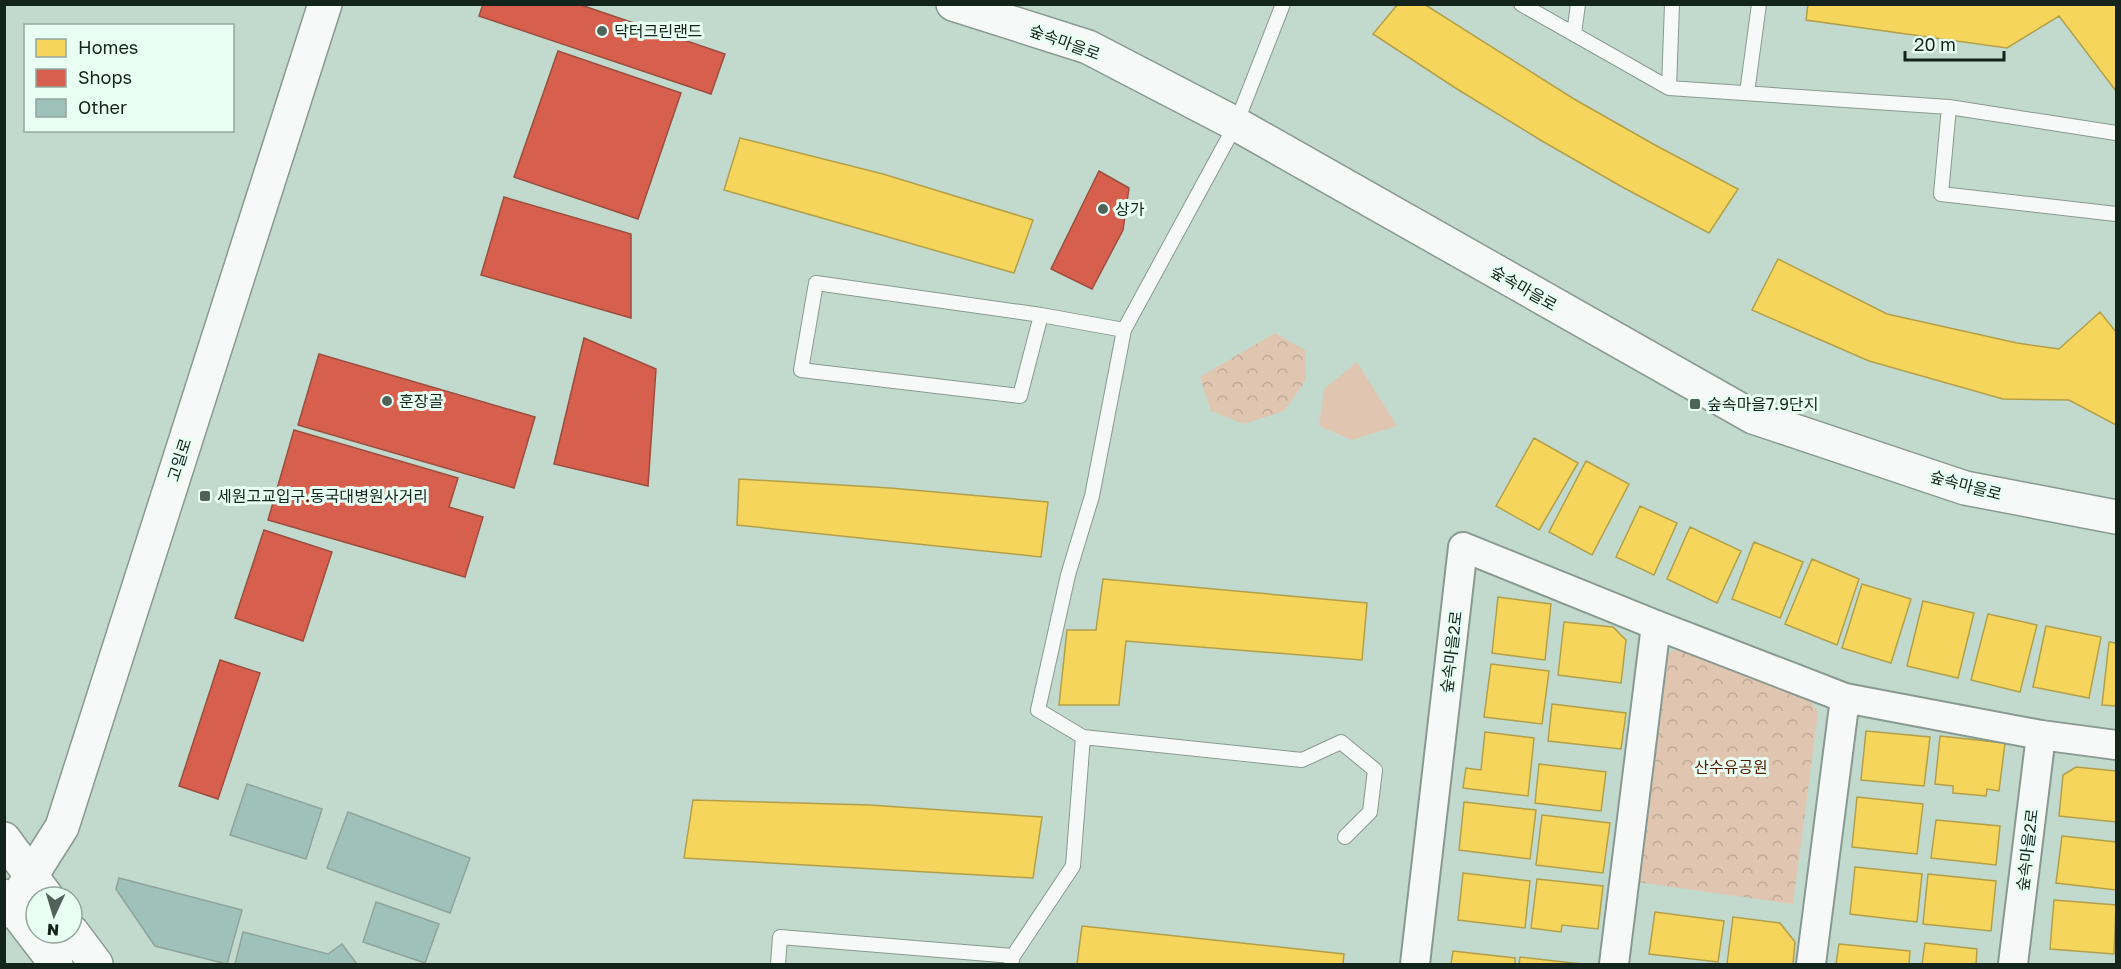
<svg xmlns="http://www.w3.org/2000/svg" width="2121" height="969" font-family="'Golos Text','Noto Sans KR',sans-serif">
<defs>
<pattern id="park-crowns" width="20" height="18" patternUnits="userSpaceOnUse" patternTransform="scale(1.5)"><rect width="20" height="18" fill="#e0c6b1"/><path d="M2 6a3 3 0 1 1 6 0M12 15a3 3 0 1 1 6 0" fill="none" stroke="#bfaa98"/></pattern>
</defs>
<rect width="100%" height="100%" fill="#c2d9ce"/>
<!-- park -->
<path fill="url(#park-crowns)" d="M1275,333L1305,350L1306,380L1284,411L1244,424L1211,411L1200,377Z
M1679,648L1809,698L1818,713L1793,904L1637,882L1663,655Z"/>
<!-- pitch -->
<path fill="#e0c6b1" d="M1357,362L1397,426L1352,440L1319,426L1324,389Z"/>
<!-- homes -->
<path fill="#f6d55c" stroke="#b2a049" stroke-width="1.5" d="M1398,4H1424L1574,99L1655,145L1738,189L1709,233L1624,188L1542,141L1457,89L1373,34Z
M1808,4H2116V91L2059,16L2007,48L1806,20Z
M740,138L883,174L1033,220L1014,273L724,190Z
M1778,259L1887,314L2017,343L2059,349L2100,312L2116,332V425L2069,400L2003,399L1869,361L1752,310Z
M1534,438L1578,463L1539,530L1496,506Z
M1586,461L1629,484L1592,555L1549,532Z
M739,479L890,488L1048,502L1041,557L737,525Z
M1640,506L1677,523L1654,575L1616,557Z
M1690,527L1741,551L1717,603L1667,579Z
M1754,542L1803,562L1780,618L1732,599Z
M1812,559L1859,579L1837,645L1785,624Z
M1103,579L1367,603L1362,660L1126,641L1119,705H1059L1067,630H1096Z
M1862,584L1911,599L1891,663L1842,648Z
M1498,597L1551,604L1545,660L1492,653Z
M1923,601L1974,613L1958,678L1907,666Z
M1988,614L2037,625L2020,692L1971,680Z
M1564,622L1613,627L1626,640L1621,683L1558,675Z
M2046,626L2101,637L2089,698L2033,687Z
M2109,642L2116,643V706L2102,705Z
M1491,664L1549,671L1542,724L1484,717Z
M1552,704L1626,713L1621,749L1548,741Z
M1866,731L1930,737L1924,786L1861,780Z
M1485,732L1534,738L1528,796L1463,788L1466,768L1481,770Z
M1940,736L2005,743L1999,791L1987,789L1986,796L1953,793V786L1935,784Z
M1539,764L1606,772L1601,811L1535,803Z
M2076,767L2116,771V822L2059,816L2063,775Z
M1857,797L1923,804L1917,854L1852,847Z
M693,800L870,805L1042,817L1033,878L684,858Z
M1464,802L1536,810L1530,859L1459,850Z
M1542,815L1610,823L1603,873L1536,865Z
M1936,820L2000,826L1996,865L1931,858Z
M2062,836L2116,842V890L2056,883Z
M1855,867L1922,874L1917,922L1850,914Z
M1463,873L1530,881L1525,928L1458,920Z
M1928,874L1996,881L1991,931L1923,924Z
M1537,879L1603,886L1598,929L1562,925L1561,932L1531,928Z
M2054,900L2116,905L2114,954L2050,949Z
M1655,912L1724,921L1718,962L1649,954Z
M1733,917L1780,923L1795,942L1793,964H1727Z
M1082,926L1344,954L1343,964H1077Z
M1925,943L1977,949L1976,964H1922Z
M1839,944L1910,951L1909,964H1836Z
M1453,951L1515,958V964H1451Z
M1520,957L1582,964H1519Z"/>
<!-- shops -->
<path fill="#d6604d" stroke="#9c4e3e" stroke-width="1.5" d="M483,4H578L725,54L711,94L479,16Z
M558,51L681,93L638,219L514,177Z
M1099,171L1129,188L1123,230L1092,289L1051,269Z
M504,197L631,234V318L481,275Z
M584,338L656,369L648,486L554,464Z
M319,354L535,417L514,488L298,425Z
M294,430L458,478L449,507L483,517L465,577L268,520Z
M264,530L332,552L303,641L235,618Z
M220,660L260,673L218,799L179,786Z"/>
<!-- building -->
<path fill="#9ec2ba" stroke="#8fa39c" stroke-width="1.5" d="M247,784L322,809L306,859L230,835Z
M348,812L470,858L450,913L327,868Z
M119,878L242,910L227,964L155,946L116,889Z
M376,902L439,924L425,963L363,942Z
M243,932L328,954L342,944L357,964H235Z"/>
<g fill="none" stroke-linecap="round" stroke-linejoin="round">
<!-- service casing -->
<g stroke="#889991" stroke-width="16">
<path id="service" d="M1521,4L1669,88L1949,107L2116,133
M1574,34L1578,4
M1669,88L1672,4
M1747,93L1759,4
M1949,107L1941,194L2116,214
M1041,315L1020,396L801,370L816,283L1041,315L1124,330
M1083,737L1302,760L1341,742L1375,770L1370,812L1345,837
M778,964L780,937L1013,956
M1011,964L1013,956L1073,866L1083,737L1038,710L1068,575L1092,496L1124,330L1236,124L1283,4"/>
</g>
<!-- minor casing -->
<g stroke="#889991" stroke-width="32">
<path id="minor" d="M1415,964L1463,547L1656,625L1845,698L2041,735L2116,745
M1614,964L1656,625
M1811,964L1845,698
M2013,964L2041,735"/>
</g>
<!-- secondary casing -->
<g stroke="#889991" stroke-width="36">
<path id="secondary" d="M953,4L1088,47L1236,124L1753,417L1965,488L2116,517
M4,911L12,906L62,827L325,4"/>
</g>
<!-- primary casing -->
<g stroke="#889991" stroke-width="36">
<path id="primary" d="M4,839L47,897
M4,896L56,964
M72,932L96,964"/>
</g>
<!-- service -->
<use href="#service" stroke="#f6f9f8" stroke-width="14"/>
<!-- minor -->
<use href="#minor" stroke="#f6f9f8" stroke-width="28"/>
<!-- secondary -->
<use href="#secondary" stroke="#f6f9f8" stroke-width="33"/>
<!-- primary -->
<use href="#primary" stroke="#f6f9f8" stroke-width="33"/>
</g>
<!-- markers -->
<g fill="#50635a" stroke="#e9fff4" stroke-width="2">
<circle cx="602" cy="31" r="6"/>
<circle cx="1103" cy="209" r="6"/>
<circle cx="387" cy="401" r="6"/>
<rect x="1689" y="398" width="12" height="12" rx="3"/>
<rect x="199" y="490" width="12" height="12" rx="3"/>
</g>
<g text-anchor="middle" stroke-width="6" stroke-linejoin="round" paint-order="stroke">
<!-- poi labels -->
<g font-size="16" fill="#13241c" stroke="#e9fff4" text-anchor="start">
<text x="614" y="37">닥터크린랜드</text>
<text x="1115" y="215">상가</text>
<text x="399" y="407">훈장골</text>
<text x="1707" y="410">숲속마을7.9단지</text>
<text x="217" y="502">세원고교입구.동국대병원사거리</text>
</g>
<!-- street labels -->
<g font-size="16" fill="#13241c" stroke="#e9fff4">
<text transform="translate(1065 42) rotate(20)" y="6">숲속마을로</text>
<text transform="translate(1524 288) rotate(30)" y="6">숲속마을로</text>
<text transform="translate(179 460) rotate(-72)" y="6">고일로</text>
<text transform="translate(1966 485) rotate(15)" y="6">숲속마을로</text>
<text transform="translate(1451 652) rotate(-83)" y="6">숲속마을2로</text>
<text transform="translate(2027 850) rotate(-83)" y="6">숲속마을2로</text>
</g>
<!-- park labels -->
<g font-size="16" fill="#521d01" stroke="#e9fff4">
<text x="1731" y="773">산수유공원</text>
</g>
</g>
<!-- border -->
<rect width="2121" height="969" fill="none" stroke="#13241c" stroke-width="12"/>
<!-- legend -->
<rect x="24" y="24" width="210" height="108" fill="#e9fff4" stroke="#93a79e" stroke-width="1.5"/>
<rect x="36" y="39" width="30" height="18" fill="#f6d55c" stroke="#93a79e" stroke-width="1.5"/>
<text x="78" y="54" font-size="18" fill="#13241c">Homes</text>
<rect x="36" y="69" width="30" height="18" fill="#d6604d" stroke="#93a79e" stroke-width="1.5"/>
<text x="78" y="84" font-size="18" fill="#13241c">Shops</text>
<rect x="36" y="99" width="30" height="18" fill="#9ec2ba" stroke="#93a79e" stroke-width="1.5"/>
<text x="78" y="114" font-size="18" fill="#13241c">Other</text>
<!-- north arrow -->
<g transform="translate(54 915) rotate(184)"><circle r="28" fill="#e9fff4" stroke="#93a79e" stroke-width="1.5"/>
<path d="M0-4.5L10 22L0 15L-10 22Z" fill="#50635a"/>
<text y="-9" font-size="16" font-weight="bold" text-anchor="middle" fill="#13241c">N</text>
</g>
<!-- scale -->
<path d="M1905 51v9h99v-9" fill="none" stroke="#13241c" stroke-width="3"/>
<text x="1914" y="51" font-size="18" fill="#13241c" stroke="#e9fff4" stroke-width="4.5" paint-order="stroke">20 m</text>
</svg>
